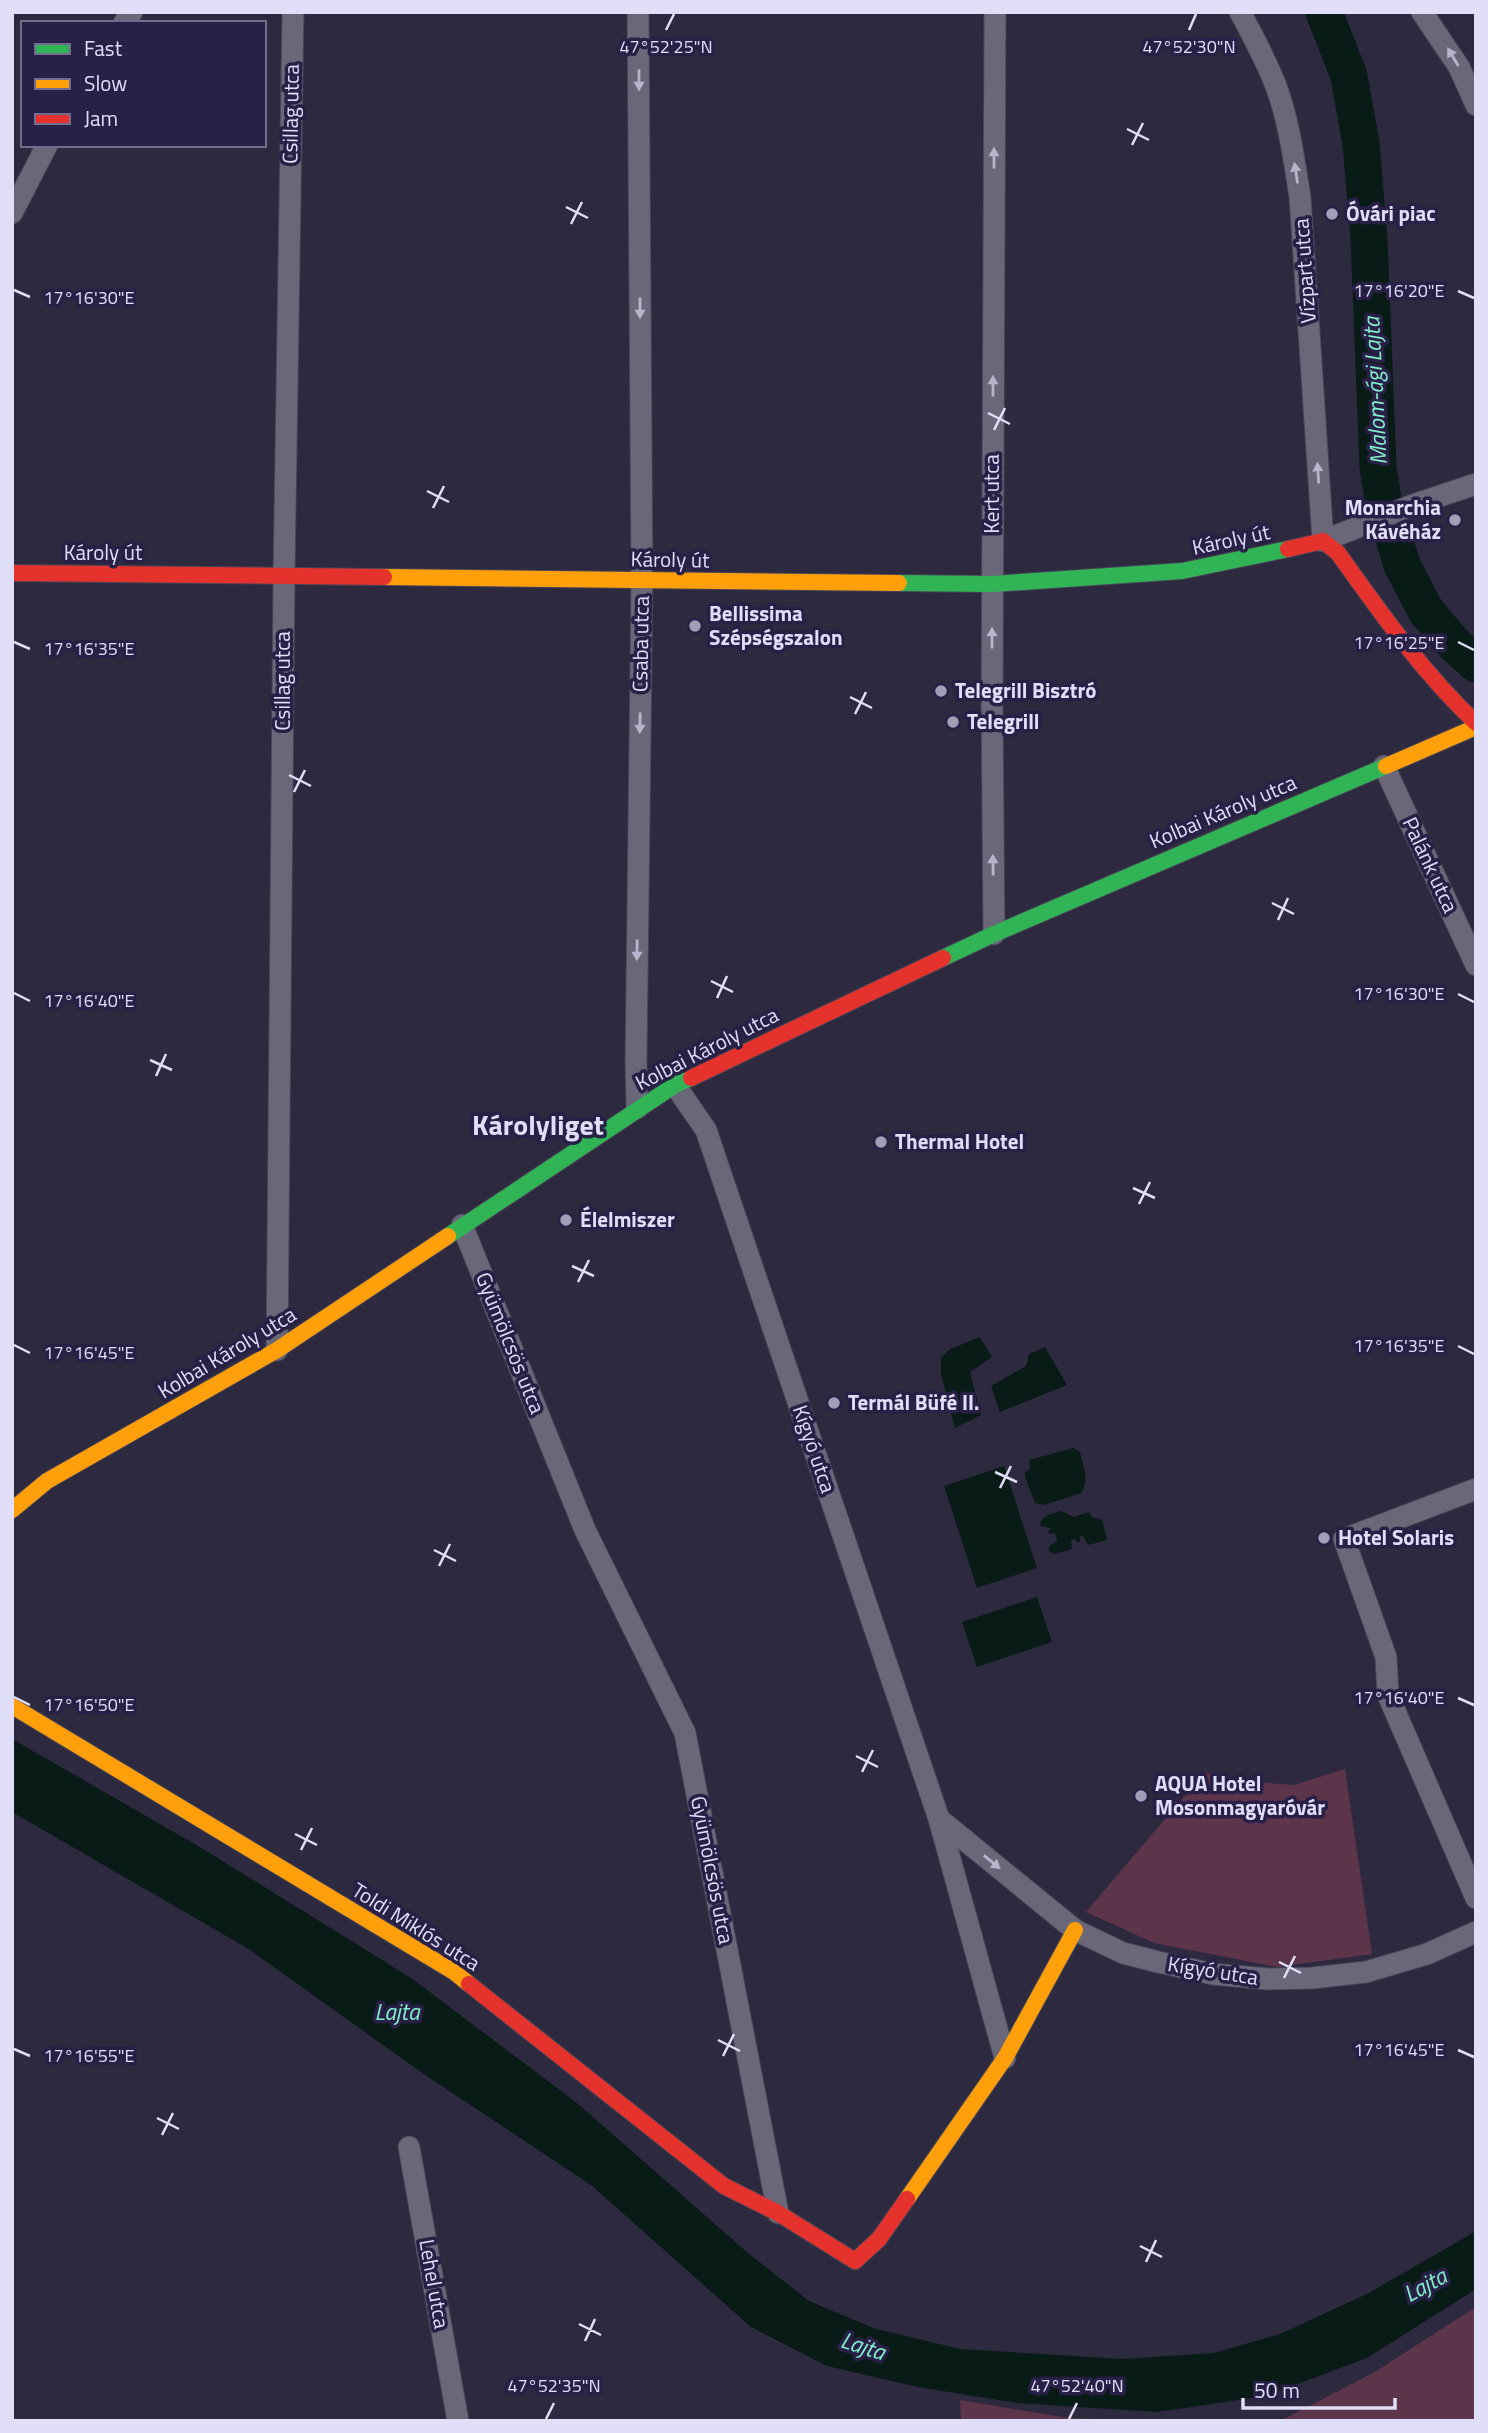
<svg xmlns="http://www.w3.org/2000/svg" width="1488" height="2433" font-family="'Titillium Web',sans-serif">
<rect width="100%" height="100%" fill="#2d293e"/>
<!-- green -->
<path fill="#5d354b" d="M1345,1769L1372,1954L1277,1967L1154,1943L1086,1912L1205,1772L1229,1780L1294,1785Z
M1476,2307V2421H1280L1373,2373Z
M960,2400L1068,2418L1152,2421H961Z"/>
<!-- water -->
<path fill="#081b17" d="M980,1337L992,1357L970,1372L981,1415L955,1428L941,1374V1358L950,1349Z
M1045,1347L1067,1385L1000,1412L991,1386L1026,1366L1029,1354Z
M1073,1448L1080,1452C1083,1466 1090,1481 1081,1493L1044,1505L1035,1503L1025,1477V1472L1030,1469L1029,1460Z
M1004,1466L1037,1568L977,1588L944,1486Z
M1061,1511L1074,1517L1089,1512L1092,1517L1102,1520L1107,1540L1088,1545L1084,1537L1080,1536V1541L1077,1543L1075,1539L1071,1540L1072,1549L1054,1554L1049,1551V1546L1057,1541L1056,1534L1047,1533L1051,1528L1040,1526C1041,1515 1052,1514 1061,1511Z
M1037,1597L1052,1642L977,1667L962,1622Z
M12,1739L200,1847L411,1978L577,2103L748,2253L809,2301L876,2329L960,2349L1122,2359L1214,2353L1280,2334L1367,2294L1476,2231V2289L1367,2358L1266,2396L1157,2412L1017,2403L918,2387L827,2366L751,2327L591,2185L425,2075L247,1948L12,1812Z"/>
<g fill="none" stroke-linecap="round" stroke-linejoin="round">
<!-- river -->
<path stroke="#081b17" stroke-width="37" d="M1324,12L1349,76L1361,144L1369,238L1378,467L1384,506L1402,565L1426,611L1454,644L1476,664"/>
<!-- street casing -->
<g stroke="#474456" stroke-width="23">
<path id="street" d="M1240,12C1253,36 1266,60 1276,86C1289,121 1294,160 1300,197L1323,541L1413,505L1476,484
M1422,12L1459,67L1476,105
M124,23L132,12
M12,213L47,145
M1384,766L1476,965
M994,934L992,707L995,12
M675,1085L706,1130L939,1819L1005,2058
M637,1108L636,1062L642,581L638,12
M462,1225L585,1530L685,1733L778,2213
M277,1350L284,575L293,12
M1476,1489L1344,1539L1386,1657L1388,1695L1476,1898
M939,1819L1075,1930L1123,1953L1158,1962L1213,1974L1268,1979L1312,1978L1366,1972L1427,1954L1476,1932
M409,2147L458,2421"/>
</g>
<!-- fast casing -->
<g stroke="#474456" stroke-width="18">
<path id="fast" d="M899,583L992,584L1182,571L1288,549
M943,958L994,934L1386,766
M448,1236L675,1085L691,1078"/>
</g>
<!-- slow casing -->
<g stroke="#474456" stroke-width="18">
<path id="slow" d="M384,577L899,583
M1386,766L1476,727
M12,1510L47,1481L277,1350L448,1236
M12,1706L454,1972L469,1984
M907,2199L1005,2058L1075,1930"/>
</g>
<!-- jam casing -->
<g stroke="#474456" stroke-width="18">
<path id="jam" d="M1288,549L1323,541L1338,553C1381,613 1422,672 1476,723
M12,573L384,577
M691,1078L943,958
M469,1984L724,2186L778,2213L855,2261L879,2239L907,2199"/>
</g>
<!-- street -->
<use href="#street" stroke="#6a6878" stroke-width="21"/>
<!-- fast -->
<use href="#fast" stroke="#30b455" stroke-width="16"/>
<!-- slow -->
<use href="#slow" stroke="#ff9f0a" stroke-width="16"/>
<!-- jam -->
<use href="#jam" stroke="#e5322d" stroke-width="16"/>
</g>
<!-- one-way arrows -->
<defs><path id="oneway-solid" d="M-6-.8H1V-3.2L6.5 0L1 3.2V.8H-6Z" transform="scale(1.75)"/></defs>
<g fill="#b7b5cb">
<use href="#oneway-solid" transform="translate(1453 57) rotate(-121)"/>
<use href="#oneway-solid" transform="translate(639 80) rotate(90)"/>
<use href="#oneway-solid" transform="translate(994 158) rotate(-90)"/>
<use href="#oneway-solid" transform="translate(1296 173) rotate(-99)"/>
<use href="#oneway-solid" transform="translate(640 308) rotate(90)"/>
<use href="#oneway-solid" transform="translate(993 386) rotate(-90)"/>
<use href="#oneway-solid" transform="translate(1318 473) rotate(-94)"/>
<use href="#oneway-solid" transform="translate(992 638) rotate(-90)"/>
<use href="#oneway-solid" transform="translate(640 723) rotate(91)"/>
<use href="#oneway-solid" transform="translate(993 865) rotate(-91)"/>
<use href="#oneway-solid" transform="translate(637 950) rotate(91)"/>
<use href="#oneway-solid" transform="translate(992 1862) rotate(39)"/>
</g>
<!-- ticks -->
<path fill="none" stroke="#e0def8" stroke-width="2.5" d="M666,30L674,14M1189,30L1196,14M1127,129L1149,140M1132,145L1143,123M566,207L588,218M571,224L582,202M14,290L30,297M1458,291L1474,298M988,413L1010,424M994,430L1005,408M427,491L449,502M433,508L444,486M14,642L30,649M1458,642L1474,650M850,697L872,708M855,714L866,692M289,775L311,786M294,792L305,770M1272,903L1294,914M1278,920L1288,898M711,981L733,992M14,993L30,1001M1458,994L1474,1002M717,998L727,976M150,1060L172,1070M156,1076L166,1054M1133,1188L1155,1198M1139,1204L1150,1182M572,1266L594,1276M578,1282L589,1260M14,1345L30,1353M1458,1346L1474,1354M995,1472L1017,1482M1000,1488L1011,1466M434,1550L456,1561M439,1566L450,1544M14,1697L30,1705M1458,1698L1474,1705M856,1756L878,1767M862,1772L873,1750M295,1834L317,1845M301,1850L312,1828M1279,1962L1301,1973M1284,1978L1295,1956M718,2040L740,2051M14,2049L30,2056M1458,2050L1474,2057M723,2056L734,2034M157,2118L179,2129M162,2135L173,2113M1140,2246L1162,2257M1146,2262L1156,2240M579,2324L601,2335M585,2341L595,2319M546,2419L554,2403M1069,2419L1077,2403"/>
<!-- markers -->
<g fill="#a19fb7" stroke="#282047" stroke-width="2.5">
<circle cx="1332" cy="214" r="7"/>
<circle cx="1455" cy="520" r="7"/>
<circle cx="695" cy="626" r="7"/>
<circle cx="941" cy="691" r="7"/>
<circle cx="953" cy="722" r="7"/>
<circle cx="881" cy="1142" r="7"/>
<circle cx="566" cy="1220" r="7"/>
<circle cx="834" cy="1403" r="7"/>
<circle cx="1324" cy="1538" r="7"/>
<circle cx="1141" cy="1796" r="7"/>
</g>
<g text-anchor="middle" stroke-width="7" stroke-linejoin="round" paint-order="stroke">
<!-- street labels -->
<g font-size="21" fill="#e0def8" stroke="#282047">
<text transform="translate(291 114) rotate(-89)" y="7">Csillag utca</text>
<text transform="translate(1305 271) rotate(-94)" y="7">Vízpart utca</text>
<text transform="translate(992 494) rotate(-90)" y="7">Kert utca</text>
<text transform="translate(1231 540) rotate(-12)" y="7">Károly út</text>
<text x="103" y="560">Károly út</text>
<text transform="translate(670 560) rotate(1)" y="7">Károly út</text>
<text transform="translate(641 644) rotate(-89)" y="7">Csaba utca</text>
<text transform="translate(283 681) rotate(-90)" y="7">Csillag utca</text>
<text transform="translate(1223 812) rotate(-23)" y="7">Kolbai Károly utca</text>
<text transform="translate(1430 865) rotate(65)" y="7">Palánk utca</text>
<text transform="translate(707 1049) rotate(-27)" y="7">Kolbai Károly utca</text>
<text transform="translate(510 1343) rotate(68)" y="7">Gyümölcsös utca</text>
<text transform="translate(227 1353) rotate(-31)" y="7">Kolbai Károly utca</text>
<text transform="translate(814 1449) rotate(71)" y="7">Kígyó utca</text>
<text transform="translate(712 1870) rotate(79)" y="7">Gyümölcsös utca</text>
<text transform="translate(416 1927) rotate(32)" y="7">Toldi Miklós utca</text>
<text transform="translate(1213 1971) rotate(9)" y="7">Kígyó utca</text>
<text transform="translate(434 2284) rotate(80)" y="7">Lehel utca</text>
</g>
<!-- poi labels -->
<g font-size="21" font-weight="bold" fill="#e0def8" stroke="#282047" text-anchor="start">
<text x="1346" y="221">Óvári piac</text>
<text x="1441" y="515" text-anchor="end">Monarchia<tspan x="1441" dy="24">Kávéház</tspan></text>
<text x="709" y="621">Bellissima<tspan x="709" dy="24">Szépségszalon</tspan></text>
<text x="955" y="698">Telegrill Bisztró</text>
<text x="967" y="729">Telegrill</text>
<text x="895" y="1149">Thermal Hotel</text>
<text x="580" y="1227">Élelmiszer</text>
<text x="848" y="1410">Termál Büfé II.</text>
<text x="1338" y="1545">Hotel Solaris</text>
<text x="1155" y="1791">AQUA Hotel<tspan x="1155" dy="24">Mosonmagyaróvár</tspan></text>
</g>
<!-- water labels -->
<g font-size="23" font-style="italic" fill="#83efcb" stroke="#282047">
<text transform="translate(1375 391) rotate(-93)" y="8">Malom-ági Lajta</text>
<text x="397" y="2020">Lajta</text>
<text transform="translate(1425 2285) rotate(-29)" y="8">Lajta</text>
<text transform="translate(863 2346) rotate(18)" y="8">Lajta</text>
</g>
<!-- district labels -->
<g font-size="28" font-weight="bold" fill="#e0def8" stroke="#282047">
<text x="538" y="1135">Károlyliget</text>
</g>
</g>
<g font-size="18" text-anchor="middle" fill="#e0def8" stroke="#282047" stroke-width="7" stroke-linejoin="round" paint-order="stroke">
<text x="666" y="53">47°52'25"N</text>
<text x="1189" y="53">47°52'30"N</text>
<text x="1399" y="297">17°16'20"E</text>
<text x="89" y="304">17°16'30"E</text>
<text x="1399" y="649">17°16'25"E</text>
<text x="89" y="655">17°16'35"E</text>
<text x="1399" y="1000">17°16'30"E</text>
<text x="89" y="1007">17°16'40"E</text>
<text x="1399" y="1352">17°16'35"E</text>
<text x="89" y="1359">17°16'45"E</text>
<text x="1399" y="1704">17°16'40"E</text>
<text x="89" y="1711">17°16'50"E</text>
<text x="1399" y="2056">17°16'45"E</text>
<text x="89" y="2062">17°16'55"E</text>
<text x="554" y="2392">47°52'35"N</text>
<text x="1077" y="2392">47°52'40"N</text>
</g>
<!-- border -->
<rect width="1488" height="2433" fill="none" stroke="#e0def8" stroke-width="28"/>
<!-- legend -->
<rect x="21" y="21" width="245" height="126" fill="#282047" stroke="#726c8e" stroke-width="2"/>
<rect x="35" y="44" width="35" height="10" fill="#30b455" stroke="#726c8e" stroke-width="2"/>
<text x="84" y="56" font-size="21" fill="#e0def8">Fast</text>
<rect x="35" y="79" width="35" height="10" fill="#ff9f0a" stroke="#726c8e" stroke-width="2"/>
<text x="84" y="91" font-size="21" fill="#e0def8">Slow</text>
<rect x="35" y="114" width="35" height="10" fill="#e5322d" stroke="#726c8e" stroke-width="2"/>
<text x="84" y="126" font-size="21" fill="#e0def8">Jam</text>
<!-- scale -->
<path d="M1243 2398v10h152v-10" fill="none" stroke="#e0def8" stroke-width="3.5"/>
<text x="1254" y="2398" font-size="21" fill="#e0def8" stroke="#282047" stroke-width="5" paint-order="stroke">50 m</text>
</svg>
